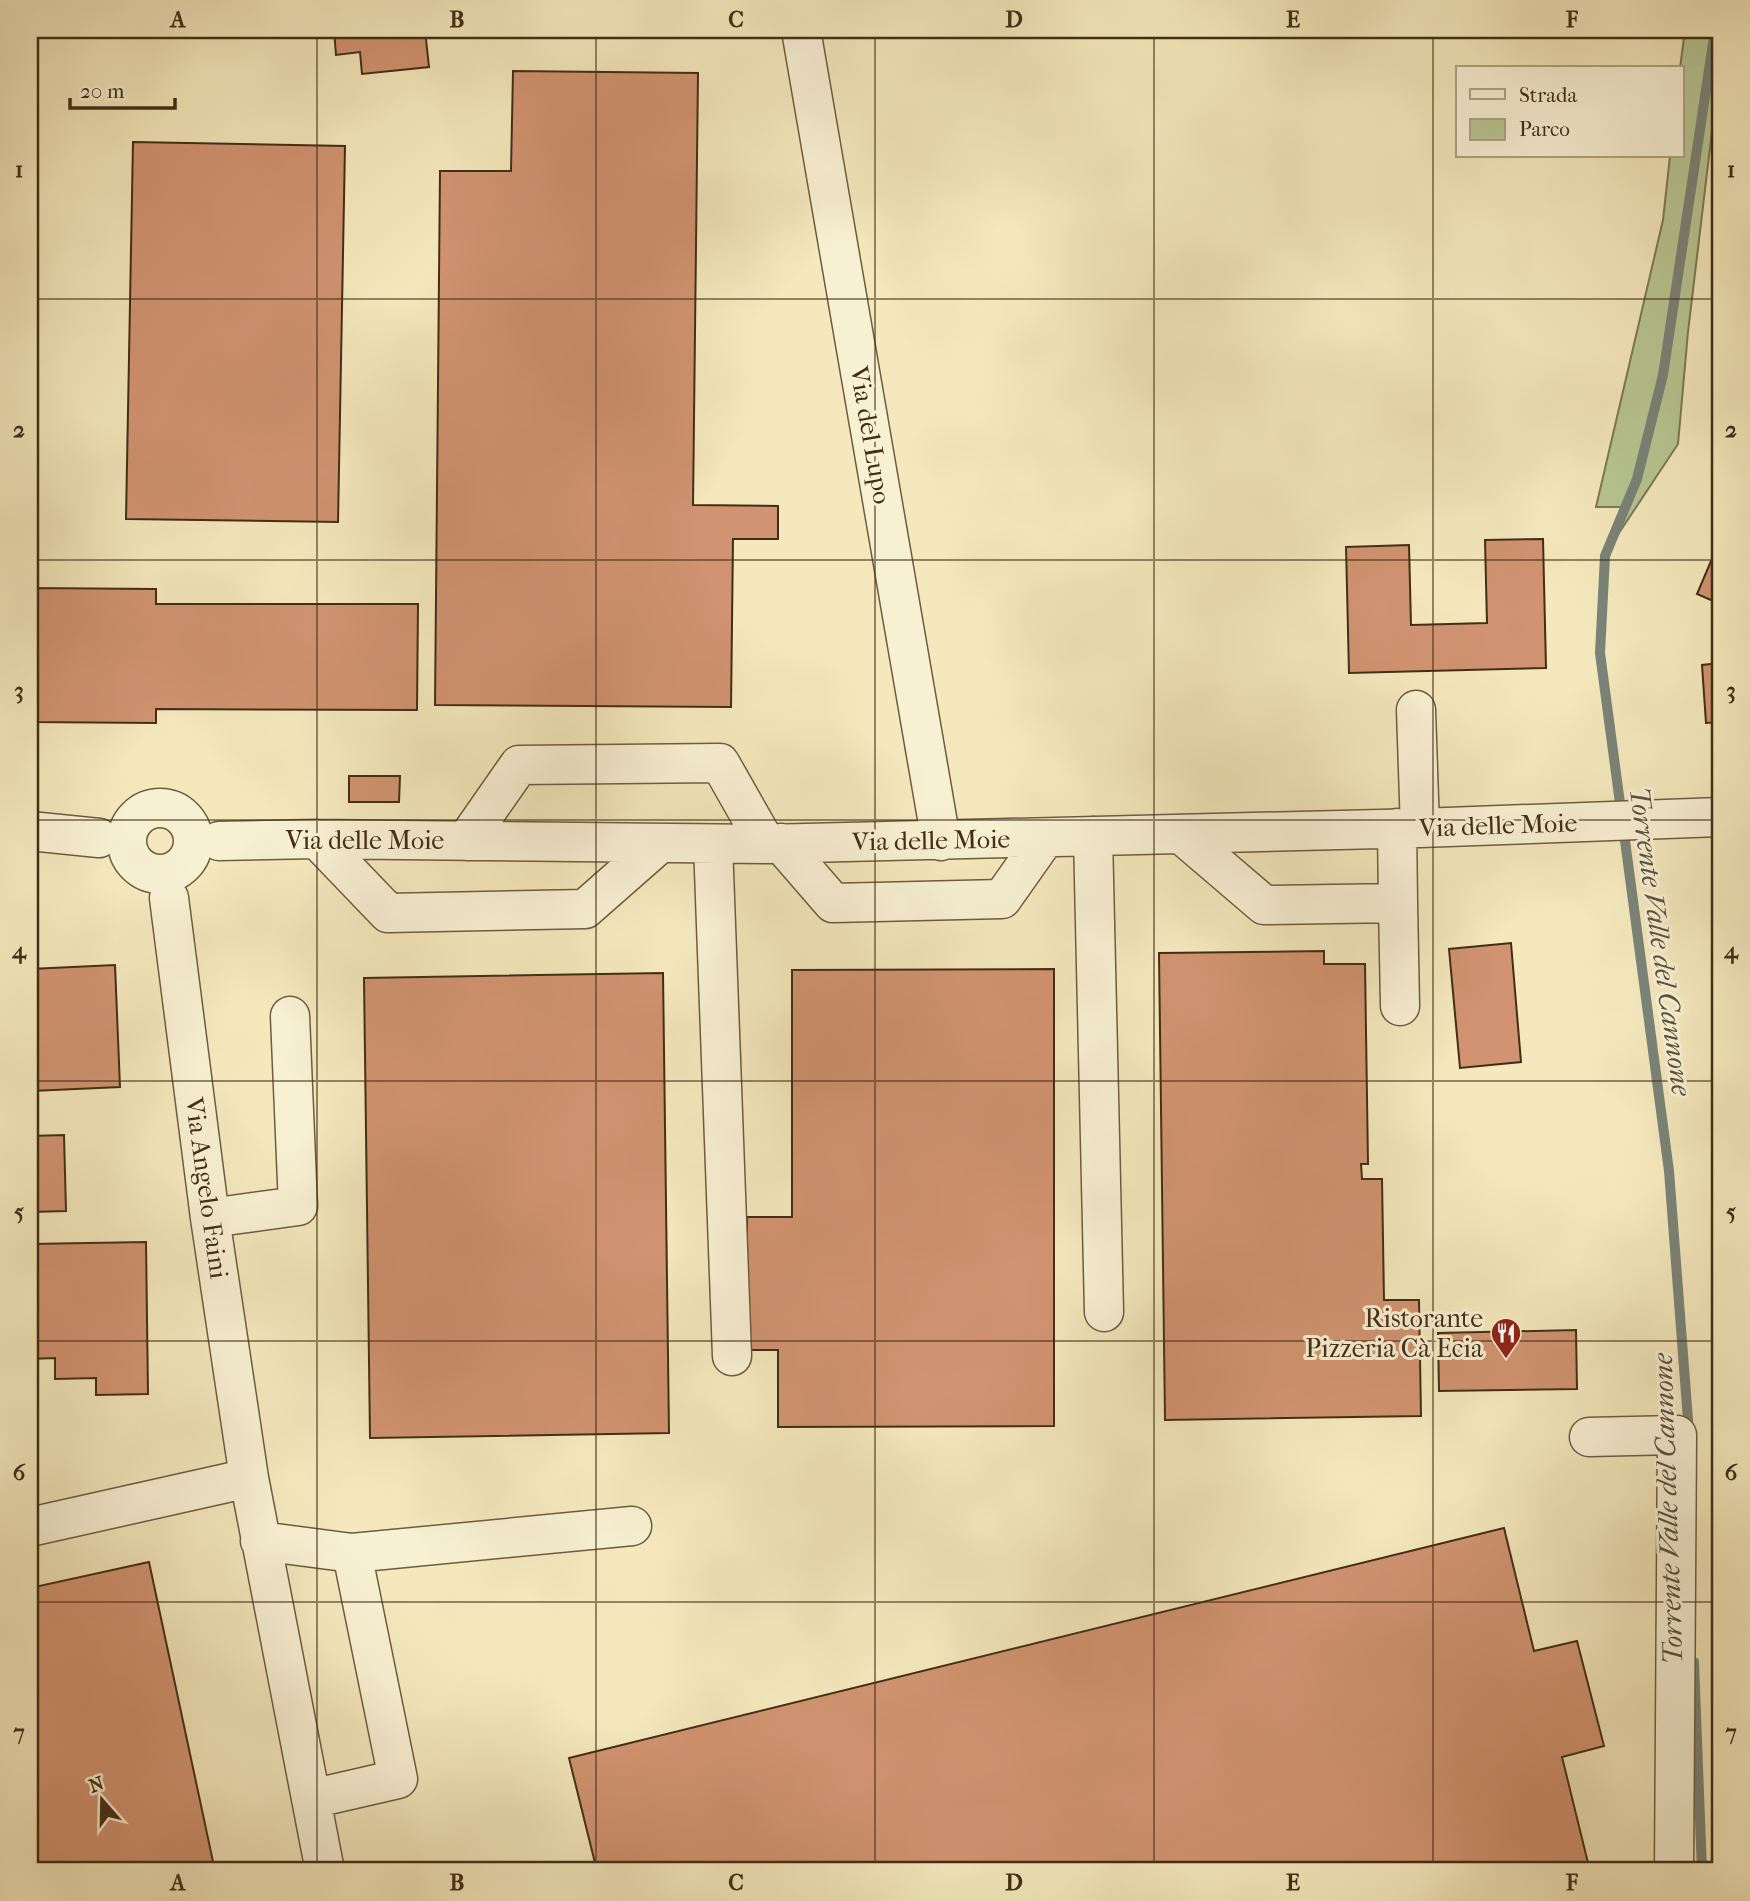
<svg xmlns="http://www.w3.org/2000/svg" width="1750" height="1901" font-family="'IM FELL French Canon',serif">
<rect width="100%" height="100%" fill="#f4e8bc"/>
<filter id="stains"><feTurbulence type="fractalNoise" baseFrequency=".00286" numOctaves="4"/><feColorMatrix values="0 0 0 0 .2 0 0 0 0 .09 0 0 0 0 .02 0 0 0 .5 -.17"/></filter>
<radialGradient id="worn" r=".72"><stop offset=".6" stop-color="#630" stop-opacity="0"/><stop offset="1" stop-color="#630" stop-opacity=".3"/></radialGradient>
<!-- green -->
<path fill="#b8c693" stroke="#7c7a55" stroke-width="2" d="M1685,30H1720V64L1688,332L1678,444L1615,539L1622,507H1596L1663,220L1670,156H1682L1680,68Z"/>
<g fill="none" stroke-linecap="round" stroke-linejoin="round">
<!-- stream -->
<path stroke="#7a8479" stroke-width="10" d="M1689,1433L1669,1171L1600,653L1605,556L1637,479L1663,375L1715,30
M1694,1662L1702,1871"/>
</g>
<!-- building -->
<path fill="#d19371" stroke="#412e17" stroke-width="2" d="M127,30H287V31L127,38Z
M334,30H425L429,67L362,74L360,52L336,55Z
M513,71L698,73L693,505L778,506V539H733L731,707L435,705L440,171H511Z
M133,142L345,146L338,522L126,519Z
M1543,539L1546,668L1349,673L1346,547L1409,545L1411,625L1487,623L1485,540Z
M1720,540V604L1697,594Z
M30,588L156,589V604H418L417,710L156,709V723L30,722Z
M1720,663V722L1706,723L1702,665Z
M349,776H400L399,802H349Z
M1511,943L1521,1062L1460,1068L1449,949Z
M1324,951V964H1365L1368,1164H1361L1362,1179H1382L1384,1300H1419L1421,1416L1165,1420L1159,953Z
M115,965L120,1087L32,1091L30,969Z
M1054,969V1426L778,1427V1350H747V1217H792V970Z
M663,973L669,1433L370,1438L364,978Z
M64,1135L66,1211L30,1212V1136Z
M146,1242L148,1394L96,1395V1378L55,1379V1358L30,1359V1244Z
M1576,1330L1577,1389L1439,1391L1438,1333Z
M1504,1528L1534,1651L1577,1641L1604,1746L1562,1757L1590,1871H597L569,1758Z
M149,1562L215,1871H30V1588Z"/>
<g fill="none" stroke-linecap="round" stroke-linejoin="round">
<!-- minor casing -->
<g stroke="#6e5c40" stroke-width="41">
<path id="minor" d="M801,30L941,841
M1416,710L1420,828
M127 841a33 33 0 1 1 66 0a33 33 0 1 1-66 0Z
M30,831L99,838
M1181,834L1264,905L1398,903L1397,828
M1093,836L1104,1312
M317,839L388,913L585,909L659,844
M219,841L317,839L766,844L1420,828L1720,817
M466,841L519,765L720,763L766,844
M781,843L833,903L1002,899L1045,838
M713,844L732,1356
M169,898L210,1218L249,1478L325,1871
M1398,903L1400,1006
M210,1218L298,1206L290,1016
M1589,1437L1677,1435L1674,1871
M30,1527L249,1478
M260,1541L352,1553L398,1779L311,1799
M352,1553L632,1526"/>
</g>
<!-- minor -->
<use href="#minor" stroke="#f8f0d3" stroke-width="38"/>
</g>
<!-- grid -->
<path fill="none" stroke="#412e17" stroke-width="2" stroke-opacity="0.55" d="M317,30V1871M596,30V1871M875,30V1871M1154,30V1871M1433,30V1871M30,299H1720M30,560H1720M30,820H1720M30,1081H1720M30,1341H1720M30,1602H1720"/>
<!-- icons -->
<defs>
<g id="restaurant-pin" transform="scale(1.575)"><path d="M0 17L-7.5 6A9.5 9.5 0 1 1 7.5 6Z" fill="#8f2418" stroke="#f8f0d3"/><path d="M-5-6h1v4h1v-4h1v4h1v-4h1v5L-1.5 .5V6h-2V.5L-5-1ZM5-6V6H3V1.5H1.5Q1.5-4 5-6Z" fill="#fff"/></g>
</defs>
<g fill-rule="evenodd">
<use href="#restaurant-pin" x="1506" y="1333"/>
</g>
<g text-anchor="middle" stroke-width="6" stroke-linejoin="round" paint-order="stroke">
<!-- street labels -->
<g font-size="26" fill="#412e17" stroke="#f8f0d3">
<text transform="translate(871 435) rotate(80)" y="9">Via del Lupo</text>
<text transform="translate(1498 825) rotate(-2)" y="9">Via delle Moie</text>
<text x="365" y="849">Via delle Moie</text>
<text transform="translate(931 840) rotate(-1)" y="9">Via delle Moie</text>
<text transform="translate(207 1188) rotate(82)" y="9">Via Angelo Faini</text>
</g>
<!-- poi labels -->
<g font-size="26" fill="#412e17" stroke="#f8f0d3" text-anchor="end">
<text x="1483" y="1327">Ristorante<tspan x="1483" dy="30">Pizzeria Cà Ecia</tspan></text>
</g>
<!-- water labels -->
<g font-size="28" font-style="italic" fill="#595240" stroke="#f8f0d3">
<text transform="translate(1661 941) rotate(82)" y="10">Torrente Valle del Cannone</text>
<text transform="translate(1667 1509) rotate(-92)" y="10">Torrente Valle del Cannone</text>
</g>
</g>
<!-- margin -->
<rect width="1750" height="1901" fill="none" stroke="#f4e8bc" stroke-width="77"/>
<!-- legend -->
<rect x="1456" y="66" width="228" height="91" fill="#f8f0d3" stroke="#afa288" stroke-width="2"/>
<rect x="1470" y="89" width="35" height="10" fill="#f8f0d3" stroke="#afa288" stroke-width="2"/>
<text x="1519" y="102" font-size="21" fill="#412e17">Strada</text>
<rect x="1470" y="119" width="35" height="21" fill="#b8c693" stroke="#afa288" stroke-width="2"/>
<text x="1519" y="136" font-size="21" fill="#412e17">Parco</text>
<!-- north arrow -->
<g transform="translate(102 1800) rotate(340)" stroke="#f8f0d3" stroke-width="5" paint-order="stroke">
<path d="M0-5L12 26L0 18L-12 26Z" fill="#412e17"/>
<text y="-10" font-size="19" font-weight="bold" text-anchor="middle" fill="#412e17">N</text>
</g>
<!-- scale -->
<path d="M70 98v10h105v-10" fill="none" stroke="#412e17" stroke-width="3.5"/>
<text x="80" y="98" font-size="21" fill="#412e17" stroke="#f8f0d3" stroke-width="5" paint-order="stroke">20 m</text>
<rect x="38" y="38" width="1674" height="1824" fill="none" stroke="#412e17" stroke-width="2.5"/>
<g font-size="23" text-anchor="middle" font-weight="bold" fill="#412e17">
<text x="178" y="27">A</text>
<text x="457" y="27">B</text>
<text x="736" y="27">C</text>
<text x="1014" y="27">D</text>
<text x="1293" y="27">E</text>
<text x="1572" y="27">F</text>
<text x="19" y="177">1</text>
<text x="1731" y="177">1</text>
<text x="19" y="437">2</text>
<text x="1731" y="437">2</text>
<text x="19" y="698">3</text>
<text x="1731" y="698">3</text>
<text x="19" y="958">4</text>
<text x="1731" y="958">4</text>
<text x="19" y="1219">5</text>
<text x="1731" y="1219">5</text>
<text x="19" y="1480">6</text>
<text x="1731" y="1480">6</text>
<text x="19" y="1740">7</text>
<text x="1731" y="1740">7</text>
<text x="178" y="1890">A</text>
<text x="457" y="1890">B</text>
<text x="736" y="1890">C</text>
<text x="1014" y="1890">D</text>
<text x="1293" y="1890">E</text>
<text x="1572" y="1890">F</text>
</g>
<rect width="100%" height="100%" filter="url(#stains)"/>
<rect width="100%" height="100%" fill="url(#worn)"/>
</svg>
